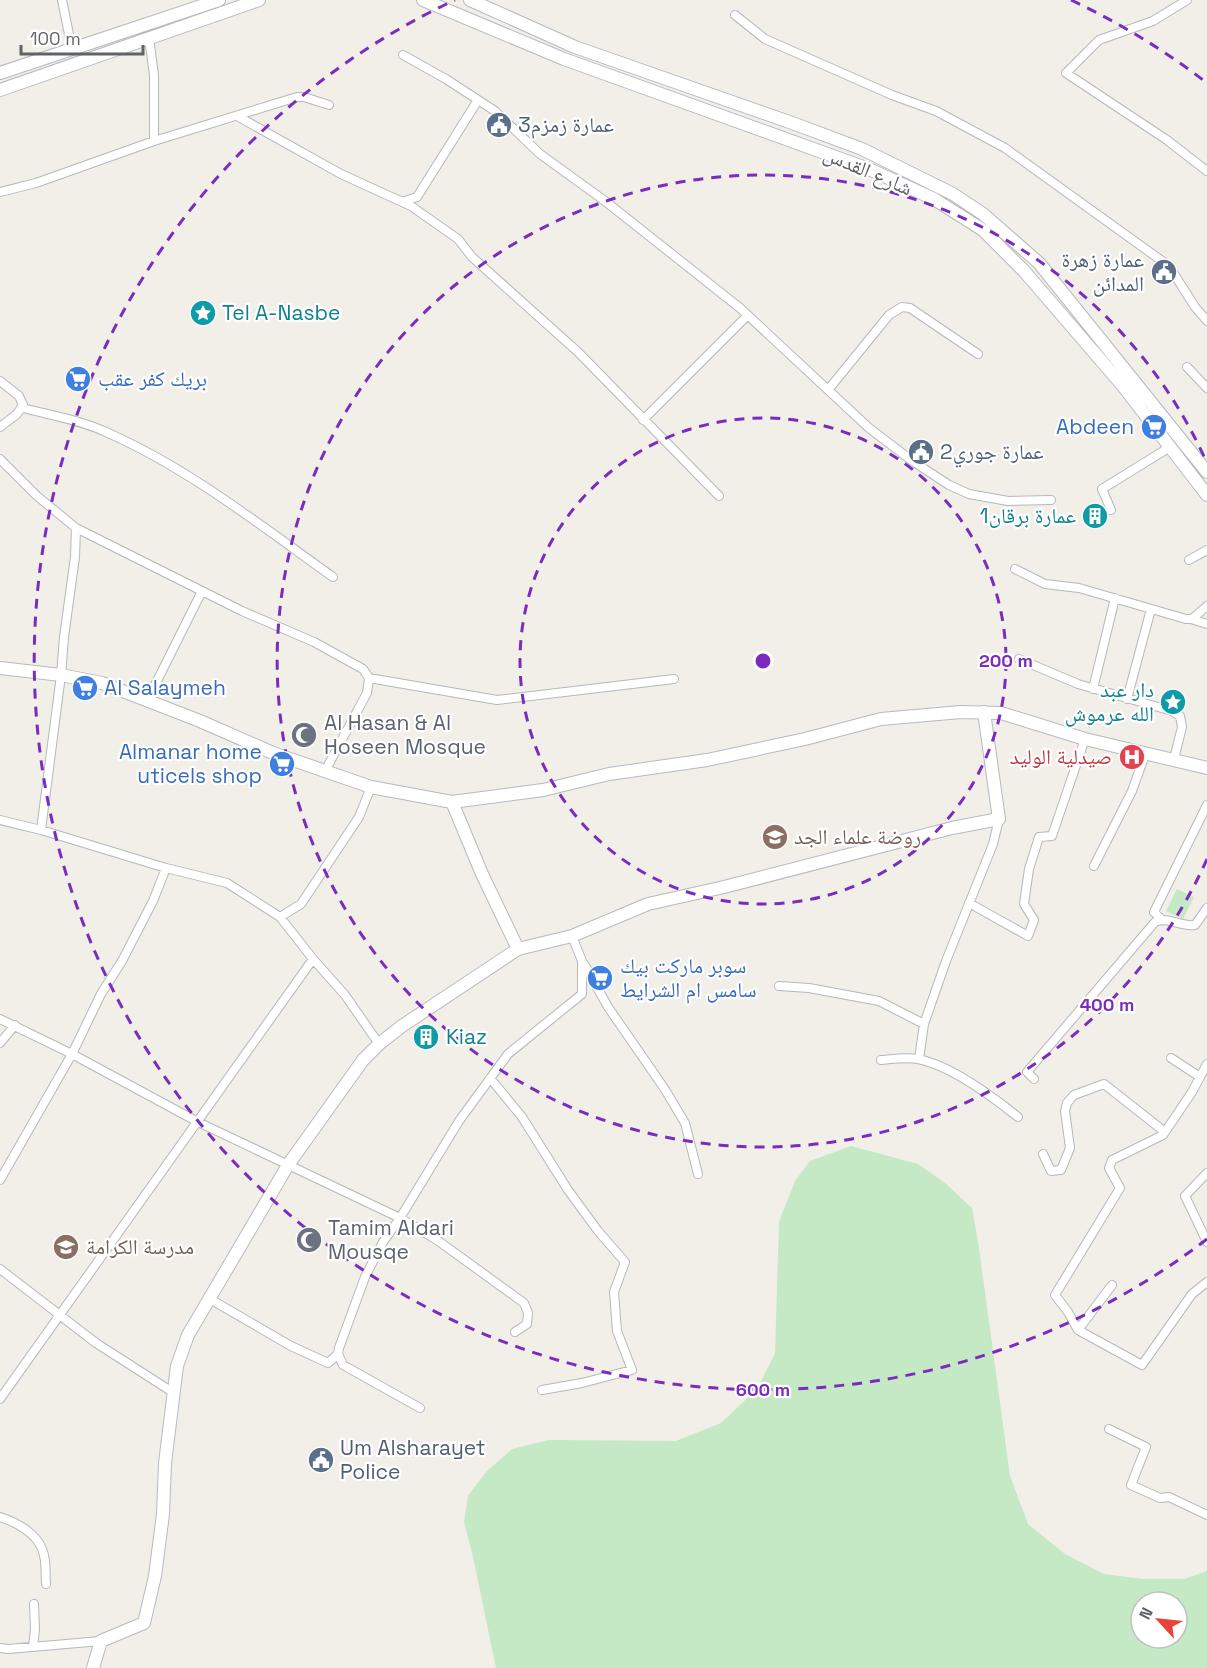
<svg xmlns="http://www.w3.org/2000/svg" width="1207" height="1668" font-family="'Space Grotesk','Noto Naskh Arabic',sans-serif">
<rect width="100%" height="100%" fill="#f1efe8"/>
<!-- green -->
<path fill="#c5e8c5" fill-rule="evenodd" d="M1177,889L1194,897L1183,919L1166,911Z
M851,1146L918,1164L945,1183L972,1208L979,1248L1010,1476L1028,1524L1065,1554L1104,1574L1142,1579H1184L1207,1571V1668H496L473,1557L464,1522L468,1496L486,1472L512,1449L549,1440L676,1441L721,1423L757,1389L775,1354L779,1222L795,1181L810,1161ZM1141,1602H1177V1638H1141Z"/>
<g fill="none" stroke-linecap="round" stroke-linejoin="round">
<!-- street casing -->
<g stroke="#b5b8bc" stroke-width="10">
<path id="street" d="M62,0L72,49
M1187,0L1153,21L1099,40L1066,73L1167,140L1207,171
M735,15L765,39L892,95L936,111L1005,148L1169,266L1195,307L1207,321
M149,38L154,75V141
M403,55L446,79L495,111L540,154L605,201L740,308L869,428L911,460L949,485L969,494L1008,501L1051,500
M237,116L341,174L411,206L458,239L472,257L578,352L719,496
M0,192L36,183L154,141L297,97H304L329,105
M402,202L417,197L478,100
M1187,367L1207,388
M0,381L19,396L23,405L17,414L0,427
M828,390L889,315L902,307L910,308L978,354
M23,408C50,415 80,420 106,432C188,468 260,525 333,577
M643,420L747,316
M0,459L37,496L76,528L75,557L64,637L61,675L41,830
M1111,510L1102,489L1170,447
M76,528L242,611L314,642L363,669L369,678L367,693L325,771
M1189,560L1207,550
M1015,569L1045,584L1079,588L1186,619H1192L1207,606
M1191,619L1207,624
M1019,659L1078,684L1172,711L1180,716L1182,727L1174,759
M369,678L497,700L674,679
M1093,689L1115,598
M1127,699L1151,609
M147,701L202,591
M0,820L41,830L166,868L227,883L280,917L313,959L345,995L379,1044
M1094,866L1132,791L1146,752
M969,903L1028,936L1034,920L1024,904L1029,869L1039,837L1052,836L1085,739
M280,917L301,904L359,817L371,787
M1161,919L1154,912L1207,805
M584,964L608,1007L664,1088L685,1123L698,1174
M779,986L809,988L879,1001L924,1024L946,961L993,844L999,819
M0,1019L72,1054L198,1122L400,1218L459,1121L508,1054L582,994V961L572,936
M0,1043L15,1025
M1171,1058L1200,1077
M919,1059L924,1024
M881,1060C893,1059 906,1057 918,1059C950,1065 993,1097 1018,1117
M490,1078L522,1117L568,1190L598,1231L625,1262L614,1292L617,1331L632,1370L582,1383L542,1390
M1034,1079L1027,1072L1155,922C1167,916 1181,927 1195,925L1207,908
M1043,1154L1051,1171L1061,1170L1070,1148L1065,1111L1067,1103L1074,1095L1104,1084L1165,1132
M1207,1173L1185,1196L1207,1242
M0,1180L72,1054L101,994L122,961L153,901L166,868
M0,1269L96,1343L174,1393
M1112,1285L1078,1330L1142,1365L1192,1294L1207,1282
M210,1299L291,1346L328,1363L338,1354
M1078,1330L1068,1312L1055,1295L1120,1188L1109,1168L1112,1160L1163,1135L1192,1092L1207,1064
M0,1399L313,959
M420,1408L343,1365L338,1354L339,1348L365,1277L383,1242L400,1218L437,1240L524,1303L528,1313L527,1324L515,1332
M1109,1429L1146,1447L1131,1485L1160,1498L1169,1497L1207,1515
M0,1517C16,1522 36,1533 42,1549C47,1560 45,1572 46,1584
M33,1647L35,1629L34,1604
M0,1648L8,1649L101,1641"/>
</g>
<!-- secondary casing -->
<g stroke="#b6babf" stroke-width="14">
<path id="secondary" d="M423,0L564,59L869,169L934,199L983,230L1024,271L1123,386L1207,495
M470,0L575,47L795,124L862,149L953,194L983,214L1039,263L1207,472
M0,73L219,0
M0,90L259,0
M0,668L61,675L102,683L200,721L273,753L371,787L452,802L543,790L609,774L707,760L805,739L881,719L961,712L1001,713L1085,739L1207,768
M518,949L572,936L648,904L724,887L952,828L999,819L984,712
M93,1668L101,1641L144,1623L155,1576L163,1514L165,1463L177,1366L188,1335L288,1165L363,1060L379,1044L402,1026L518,949L482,874L452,802"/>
</g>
<!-- street -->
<use href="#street" stroke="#fff" stroke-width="8"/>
<!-- secondary -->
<use href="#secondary" stroke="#fff" stroke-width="12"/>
</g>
<!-- distance rings -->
<g fill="none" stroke="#7b2cbf" stroke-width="3" stroke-dasharray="10 8">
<circle cx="763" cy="661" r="243"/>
<path d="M1207 859A486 486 0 1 1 1207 463"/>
<path d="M1207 1239A729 729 0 1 1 455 0M1071 0A729 729 0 0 1 1207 83"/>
</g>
<!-- icons -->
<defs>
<g id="civic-disc" transform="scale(1.35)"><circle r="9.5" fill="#5c6f8a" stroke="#fff"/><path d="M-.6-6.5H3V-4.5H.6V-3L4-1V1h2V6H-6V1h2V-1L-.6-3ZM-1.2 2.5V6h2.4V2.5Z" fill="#fff"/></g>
<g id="sight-disc" transform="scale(1.35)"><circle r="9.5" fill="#0f9aa8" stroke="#fff"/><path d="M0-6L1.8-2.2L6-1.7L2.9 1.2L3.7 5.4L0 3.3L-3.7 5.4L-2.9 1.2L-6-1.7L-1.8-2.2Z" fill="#fff"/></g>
<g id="supermarket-disc" transform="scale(1.35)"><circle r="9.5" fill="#3f7fe0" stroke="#fff"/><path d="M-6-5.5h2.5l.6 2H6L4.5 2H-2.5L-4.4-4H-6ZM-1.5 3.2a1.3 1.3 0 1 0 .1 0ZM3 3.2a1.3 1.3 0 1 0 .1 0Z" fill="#fff"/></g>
<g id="building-disc" transform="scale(1.35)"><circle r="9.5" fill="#0f9aa8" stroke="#fff"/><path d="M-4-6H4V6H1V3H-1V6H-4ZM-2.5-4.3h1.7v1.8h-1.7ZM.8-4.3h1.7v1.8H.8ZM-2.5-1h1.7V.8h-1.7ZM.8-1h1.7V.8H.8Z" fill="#fff"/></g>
<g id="mosque-disc" transform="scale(1.35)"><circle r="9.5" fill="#6b7280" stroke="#fff"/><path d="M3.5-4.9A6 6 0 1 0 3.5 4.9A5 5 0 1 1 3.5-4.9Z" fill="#fff"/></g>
<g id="hospital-disc" transform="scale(1.35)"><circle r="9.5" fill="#e0444e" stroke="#fff"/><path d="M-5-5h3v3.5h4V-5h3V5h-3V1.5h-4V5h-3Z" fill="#fff"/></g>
<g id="school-disc" transform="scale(1.35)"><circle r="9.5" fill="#8d6e63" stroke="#fff"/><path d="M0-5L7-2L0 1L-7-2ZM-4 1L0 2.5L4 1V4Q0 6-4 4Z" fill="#fff"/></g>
</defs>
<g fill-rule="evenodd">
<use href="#civic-disc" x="499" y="125"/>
<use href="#civic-disc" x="1164" y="272"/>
<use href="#sight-disc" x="203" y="313"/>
<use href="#supermarket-disc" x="78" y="379"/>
<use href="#supermarket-disc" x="1154" y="427"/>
<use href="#civic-disc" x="921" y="452"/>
<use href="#building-disc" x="1095" y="516"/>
<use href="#supermarket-disc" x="85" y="688"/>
<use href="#sight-disc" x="1173" y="702"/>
<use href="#mosque-disc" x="304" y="735"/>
<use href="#hospital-disc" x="1132" y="757"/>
<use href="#supermarket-disc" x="282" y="764"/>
<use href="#school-disc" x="775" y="837"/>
<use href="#supermarket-disc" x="600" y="978"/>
<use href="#building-disc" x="426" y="1037"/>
<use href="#mosque-disc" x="309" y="1240"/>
<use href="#school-disc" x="66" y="1247"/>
<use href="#civic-disc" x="321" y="1460"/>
</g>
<g text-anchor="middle" stroke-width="4.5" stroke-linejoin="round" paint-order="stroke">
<!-- service labels -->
<g font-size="21" fill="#4e5e75" stroke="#fff" text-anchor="start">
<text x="518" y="132">عمارة زمزم3</text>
<text x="1144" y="267" text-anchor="end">عمارة زهرة<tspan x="1144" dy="24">المدائن</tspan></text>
<text x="940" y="459">عمارة جوري2</text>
<text x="340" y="1455">Um Alsharayet<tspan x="340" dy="24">Police</tspan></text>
</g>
<!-- street labels -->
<g font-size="21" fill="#5f6368" stroke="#fff">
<text transform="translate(868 171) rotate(23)" y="7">شارع القدس</text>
</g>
<!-- culture labels -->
<g font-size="21" fill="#0d838f" stroke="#fff" text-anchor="start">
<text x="222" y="320">Tel A-Nasbe</text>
<text x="1076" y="523" text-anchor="end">1عمارة برقان</text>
<text x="1154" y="697" text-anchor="end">دار عبد<tspan x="1154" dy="24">الله عرموش</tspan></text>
<text x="446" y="1044">Kiaz</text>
</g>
<!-- shop labels -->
<g font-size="21" fill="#366cbe" stroke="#fff" text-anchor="start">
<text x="98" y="386">بريك كفر عقب</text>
<text x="1134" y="434" text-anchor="end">Abdeen</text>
<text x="104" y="695">Al Salaymeh</text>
<text x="262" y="759" text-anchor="end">Almanar home<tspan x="262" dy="24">uticels shop</tspan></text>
<text x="620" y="973">سوبر ماركت بيك<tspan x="620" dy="24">سامس ام الشرايط</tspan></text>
</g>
<!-- worship labels -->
<g font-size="21" fill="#5b616d" stroke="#fff" text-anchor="start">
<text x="324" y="730">Al Hasan &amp; Al<tspan x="324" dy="24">Hoseen Mosque</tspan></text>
<text x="328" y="1235">Tamim Aldari<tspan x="328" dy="24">Mousqe</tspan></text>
</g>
<!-- health labels -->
<g font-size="21" fill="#be3a42" stroke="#fff" text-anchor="end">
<text x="1112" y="764">صيدلية الوليد</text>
</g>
<!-- education labels -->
<g font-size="21" fill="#785e54" stroke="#fff" text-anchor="start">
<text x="794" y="844">روضة علماء الجد</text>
<text x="86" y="1254">مدرسة الكرامة</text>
</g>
</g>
<circle cx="763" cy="661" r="9" fill="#7b2cbf" stroke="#fff" stroke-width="3"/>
<g font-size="18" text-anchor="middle" font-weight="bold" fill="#7b2cbf" stroke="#fff" stroke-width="4.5" stroke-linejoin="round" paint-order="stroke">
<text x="1006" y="667">200 m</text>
<text x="1107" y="1011">400 m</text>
<text x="763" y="1396">600 m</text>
</g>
<!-- north arrow -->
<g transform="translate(1159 1620) rotate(297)"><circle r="28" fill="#ffffff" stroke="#bfc1c3" stroke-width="1.5"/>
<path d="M0-4.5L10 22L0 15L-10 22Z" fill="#ea4335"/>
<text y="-9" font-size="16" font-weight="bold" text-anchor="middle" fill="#5f6368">N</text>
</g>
<!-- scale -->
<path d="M21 45v9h122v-9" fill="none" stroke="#5f6368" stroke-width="3"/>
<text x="30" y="45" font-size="18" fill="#5f6368" stroke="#ffffff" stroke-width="4.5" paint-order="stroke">100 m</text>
</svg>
